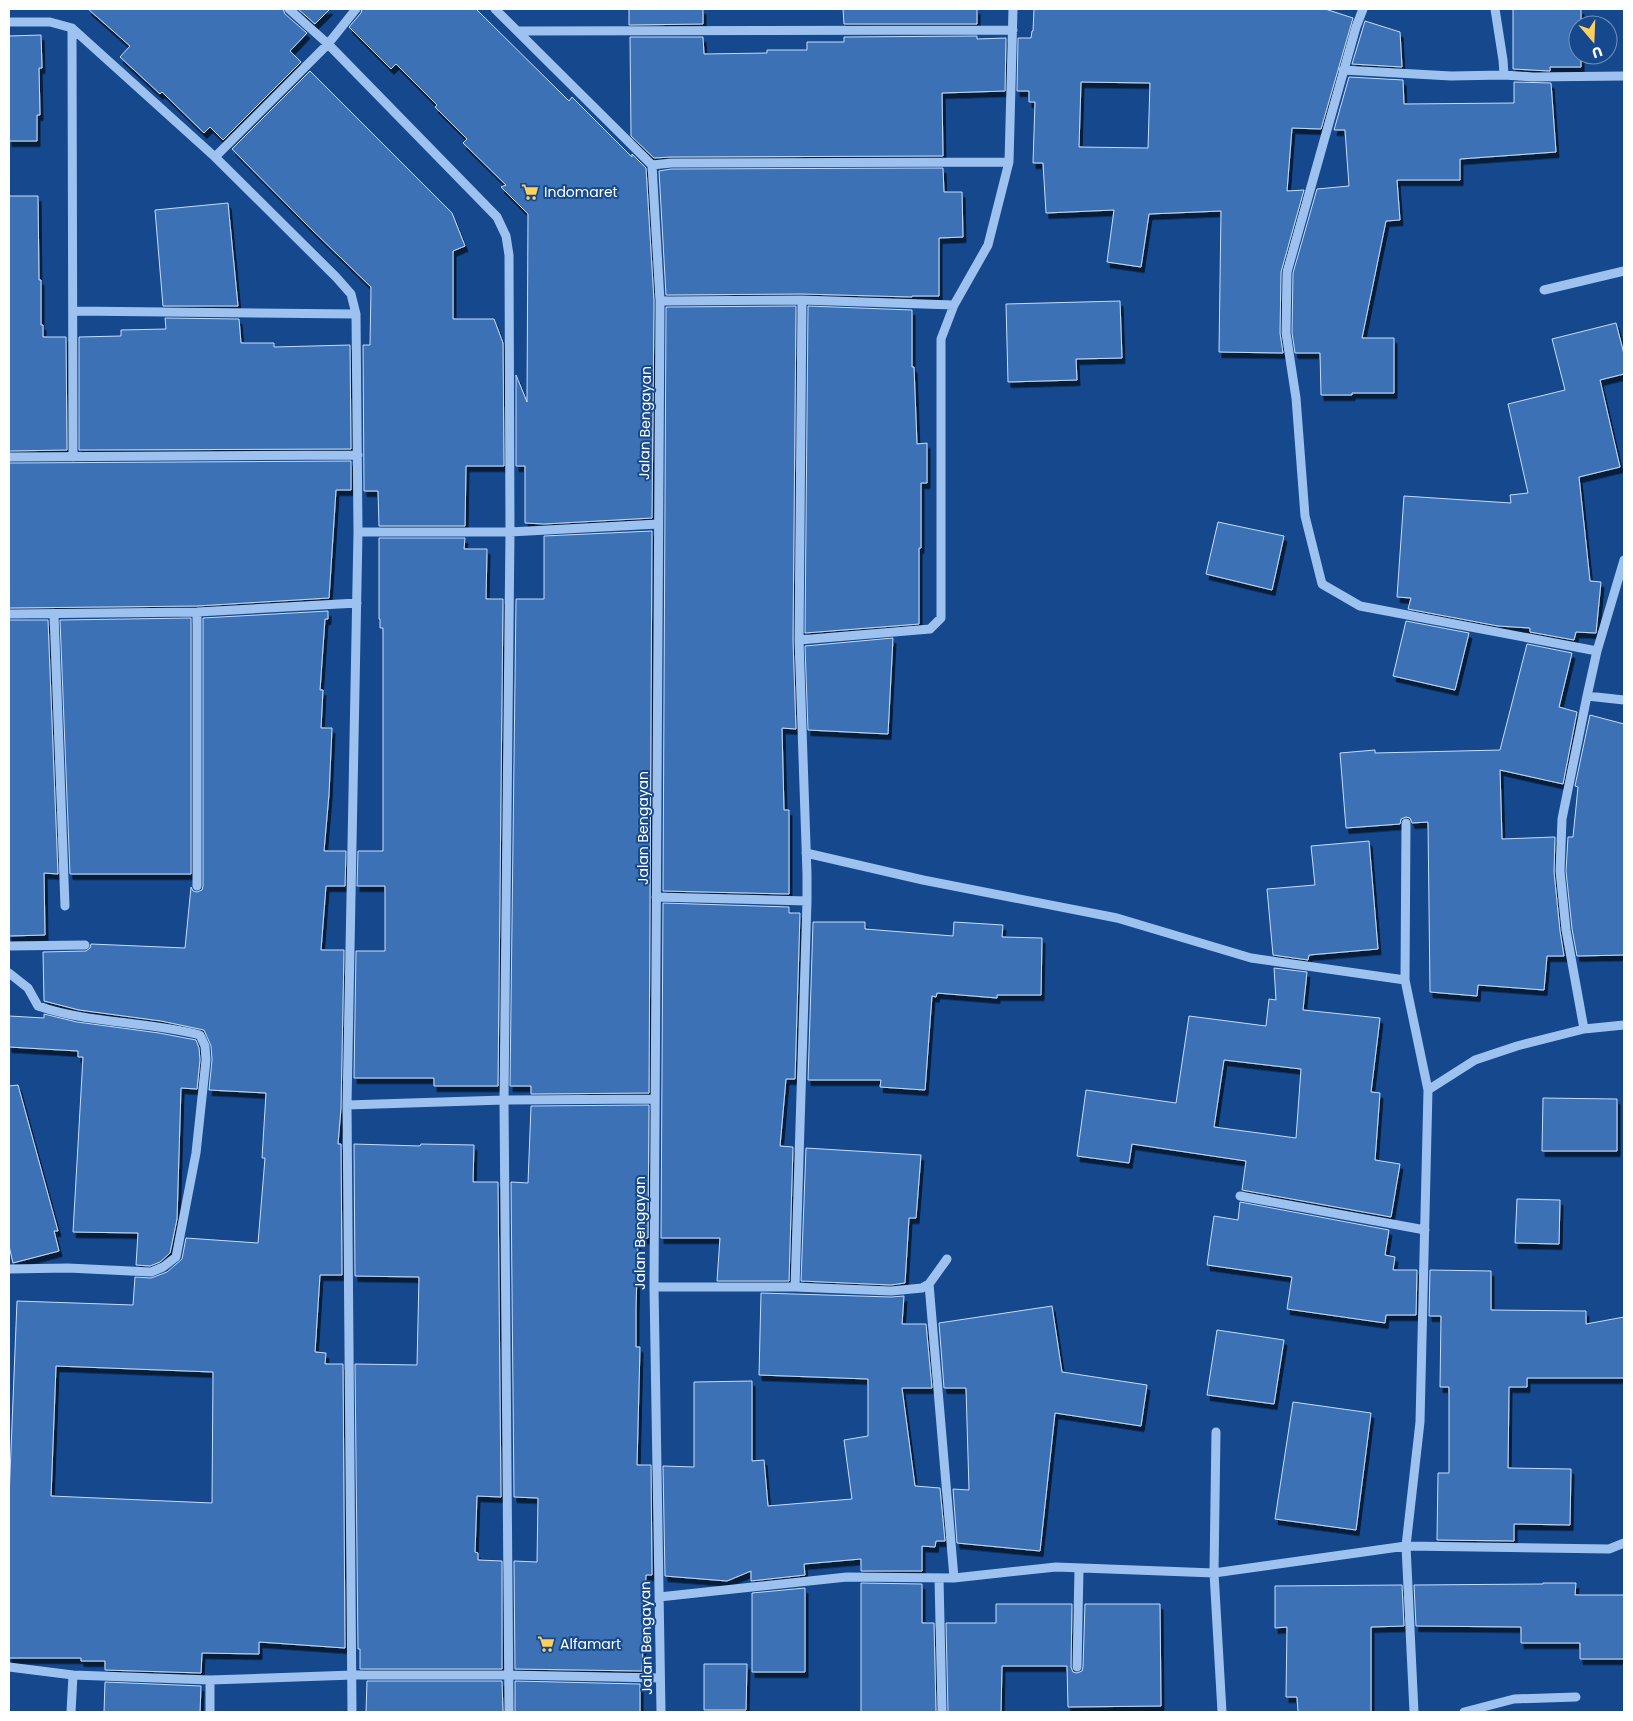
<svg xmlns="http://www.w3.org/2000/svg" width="1633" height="1721" font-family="Poppins,sans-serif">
<defs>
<filter id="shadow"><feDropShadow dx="3" dy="5.5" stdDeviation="0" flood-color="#0009"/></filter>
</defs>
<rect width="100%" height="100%" fill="#15488c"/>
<!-- building -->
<path fill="#3d71b5" stroke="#c4ddfb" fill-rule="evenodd" filter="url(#shadow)" d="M88,9H283L285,14L307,33L290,51L301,62L223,140L210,127L204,133L162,92L160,94L120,57L130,46Z
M298,9H330L315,24Z
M362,9H476L569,101L572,97L632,157V154L646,168L654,301L652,518L544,524L525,523V466H516V375L527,402L528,214L501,187L506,185L463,143L467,139L435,107L437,105L396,64L391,69L349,27L361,13Z
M629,9H703V24L629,25Z
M843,9H977V24H844Z
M1034,9H1325L1353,18L1321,129L1292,128L1287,191L1304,190L1281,272L1280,333L1283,353L1219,352L1221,211L1149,214L1141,267L1107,262L1114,210L1046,213L1043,163H1033L1035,102H1029V91H1017L1018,38H1031L1032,31H1033ZM1081,82L1150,83L1148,148L1079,147Z
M1513,9H1581V25H1578V55H1581V67H1550V71L1513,69Z
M1365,21L1400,32L1402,67L1352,64Z
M41,35L42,68H39L40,115H37V141H9V36Z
M977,36V39L1006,38L1005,91L942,93L943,156L671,157L654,158L631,136L630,37H703L704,54L767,53V50H807V42H844V37Z
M310,71L452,213L465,246L453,251V319H494L503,343L504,466H466L465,526H379L378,491H364L363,345H370L371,287L308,226L232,149Z
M1349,77L1403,80L1404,104L1514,103V82L1551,83L1556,152L1460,159V180H1397L1400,220L1386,221L1362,338H1394V393H1352V395H1321L1320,353H1295L1292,333L1293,273L1317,189L1349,186L1345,130H1334Z
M943,168L944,192H962L963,237L939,238V296H912V297L802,294L666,295L659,171L671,169Z
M9,196H38L39,280H41V325H43V337H66L67,450L9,451Z
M228,203L238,306H163L155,210Z
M1120,301L1122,358L1076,359L1077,380L1008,382L1006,304Z
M796,306L793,640L796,729L782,728L784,810H789V894L663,891L666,307Z
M808,306L912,310V367H914L917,444L927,443V483H921V548H919V624L805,633Z
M165,318L239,319L241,343H274V347L350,345L351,449L79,450V337L121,336V330L166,329Z
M1616,323L1624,354V374L1600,380L1620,467L1579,477L1590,581L1601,582L1596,633L1576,632L1574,640L1530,632V628L1498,626L1408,609L1411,598L1397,597L1404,496L1511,503L1510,495L1528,493L1508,404L1565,390L1552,339Z
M351,461V490H336L329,598L197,606L9,608V463Z
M1218,522L1284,536L1272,590L1206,574Z
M652,531L649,1093L531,1094V1086H510L516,599H544V536Z
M379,538H465L464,549H487L486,599H503L498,1086H434V1078H354L356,951H385V886H357L358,851H383V628H380V619H379Z
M328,611V619H325L320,690H323L321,728H332L329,794L324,851H346L345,886H326L321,950H344L341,1108L338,1144H341L342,1275H320L315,1352L326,1353L325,1364H343L345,1648L259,1642V1654L202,1653L201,1673L105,1670V1661H81V1658H9V1499L17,1301L133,1305L135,1277L151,1278L167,1272L182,1259L186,1238L258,1243L265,1158H262L266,1093L209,1090L212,1060L211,1046L204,1030L161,1021L79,1010L44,1001L43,952L86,951L90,948L91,944L185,948L191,887L193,891L197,892L202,890L203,886V618ZM56,1366L213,1372L212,1503L51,1496Z
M191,618V874H70L60,620Z
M9,620H48L58,874L44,873L45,935L9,936Z
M1406,621L1469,633L1455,690L1393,676Z
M893,638L888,734L808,730L805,646Z
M1527,644L1572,653L1559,707L1577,712L1563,784L1500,770L1502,839L1555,837L1554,872L1560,931L1564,956H1547L1544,990L1478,985L1477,996L1430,992L1428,822L1412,823L1410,818L1406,817L1401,819L1400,824L1346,828L1340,753L1375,750V753L1500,750Z
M1590,715L1624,724V955L1577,956L1572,929L1566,871L1568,837H1573L1578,787L1575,786Z
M1369,841L1378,949L1309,955L1308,960L1273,955L1267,889L1315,885L1311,846Z
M663,903L789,907V913H800L795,1079H786L780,1146L793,1147L789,1281H717L720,1238H661Z
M813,922H865V929L953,936L954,922L1003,925L1002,937L1042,938L1041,995H997V998L937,993L936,997L932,996L925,1090L880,1087L881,1080H808Z
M1274,968L1307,972L1303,1010L1380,1018L1371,1092L1380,1093L1375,1160L1400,1164L1391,1217L1242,1190L1246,1161L1132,1144L1129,1163L1077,1156L1086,1090L1176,1103L1189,1016L1266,1026L1269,999L1276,1000ZM1224,1060L1301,1069L1296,1138L1214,1127Z
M44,1014L77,1022L159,1033L196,1040L199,1048L200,1060L197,1089L181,1088L177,1219L170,1253L160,1262L150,1266L136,1265L138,1233L73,1232L83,1057H78V1051L9,1047V1016L44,1018Z
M18,1085L58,1231H54L59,1251L13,1263L9,1246V1086Z
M1543,1098L1617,1099V1151H1542Z
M649,1105L648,1238L638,1239L636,1308V1347H640L637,1465H651L652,1575H646L642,1671L515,1669L514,1561L537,1562L538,1498L514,1497L511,1182L528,1183L531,1106Z
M354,1144L420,1146L421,1144L474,1145L473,1182H498L501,1497L477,1496L475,1552L478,1553V1560L502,1561V1669H360V1649H358L355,1364L417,1365L419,1277L355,1276Z
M806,1148L921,1155L916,1218H909L905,1283L891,1285L801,1281Z
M1517,1199L1560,1200L1559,1244L1515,1243Z
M1240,1202L1389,1230L1385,1255L1395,1257L1393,1270H1417L1416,1315H1386L1385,1323L1287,1309L1292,1277L1207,1265L1214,1216L1238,1220Z
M1430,1270L1491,1271V1310L1586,1311V1324L1624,1317V1378H1527V1387H1509L1508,1468L1571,1469L1570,1525L1514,1524V1541L1437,1540L1438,1473H1449V1387H1440L1441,1316H1429Z
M761,1293L891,1297L904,1296L902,1324H926L932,1388H902L915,1486L940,1488L945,1541H936L935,1547L922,1546V1571H861V1559L804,1564L805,1575L751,1581V1571L727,1581L665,1576L663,1466L694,1467V1382L752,1381V1461L764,1460L768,1506L852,1499L844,1440L868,1436V1379L759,1375Z
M1052,1306L1062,1372L1147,1385L1141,1426L1055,1413L1040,1551L957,1543L953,1489L969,1490L966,1388H944L939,1323Z
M1217,1330L1284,1340L1274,1404L1207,1395Z
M1293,1402L1371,1413L1356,1530L1275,1519Z
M861,1583L922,1584V1623H934L936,1712H861Z
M1543,1583H1576L1575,1595H1624V1659H1580V1643H1521V1627L1416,1626L1414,1585L1543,1584Z
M1402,1585L1404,1626L1371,1627V1712H1298L1297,1697H1286L1287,1627L1275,1628V1586Z
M805,1588V1672H752V1593Z
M996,1604H1072L1071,1667L1073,1672L1077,1673L1082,1671L1083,1667L1085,1604H1160L1161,1706L1068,1707L1067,1666H1002L1001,1712H948L946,1623H996Z
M704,1664H747L746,1710H704Z
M367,1681H502L503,1712H366Z
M515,1681L640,1684V1712H515Z
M105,1682L201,1686L200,1712H104Z"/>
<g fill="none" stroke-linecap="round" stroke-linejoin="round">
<!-- minor -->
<path stroke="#9ec2f0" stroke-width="9" d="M289,9L328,44L497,217L506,236L509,255L510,532L504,1100L509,1712
M495,9L652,165L660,301L654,1287L661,1712
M1363,9L1356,27L1287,272L1286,333L1296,398L1305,516L1322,584L1360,606L1597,651
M1495,9L1503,60L1504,75L1533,77L1624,76
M9,22H50L72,28L215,157
M72,28L73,457
M518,31L1013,30
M1343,70L1451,76L1504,75
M652,165L671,163L1009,162
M1544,290L1624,271
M660,301L802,300L954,305
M73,311L356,314
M9,457L358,455
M358,532H510L658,524
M9,614L197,612L357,603
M54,614L65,906
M799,640L930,629L941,618V339L954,305L988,245L1009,162L1013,9
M1587,696L1624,700
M1406,823L1405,980L1428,1090L1420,1422L1406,1546L1414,1712
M806,853L923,880L1117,918L1251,958L1405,980
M197,886V612
M656,897L807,901V874L799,640L802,300
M9,946L85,945
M9,973L28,988L38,1006C90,1024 147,1021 200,1035L205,1046L206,1060L196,1153L176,1257L163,1267L151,1272L68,1268L9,1269
M1584,1029L1566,930L1560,871L1562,819L1587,696L1597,651L1624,560
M1428,1090L1475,1060L1517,1046L1584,1029L1624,1025
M347,1105L504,1100L655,1099
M1240,1196L1425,1230
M929,1284L954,1578
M654,1287H795L891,1291L922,1288L929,1284L947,1259
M795,1287L807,901
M1216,1432L1214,1573L1222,1712
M939,1578L942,1712
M659,1597L847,1577L954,1578L1056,1567L1214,1573L1406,1546L1609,1549L1624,1543
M9,1667L73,1675L210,1680L353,1675H508L660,1678
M1077,1667L1079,1569
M71,1712L73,1675
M210,1712V1680
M352,1712L347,1105L358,532L356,314L351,294L336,277L215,157L328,44L356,9
M1464,1712L1514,1699L1576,1697"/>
</g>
<!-- icons -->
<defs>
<g id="supermarket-bare" transform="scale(1.35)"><path d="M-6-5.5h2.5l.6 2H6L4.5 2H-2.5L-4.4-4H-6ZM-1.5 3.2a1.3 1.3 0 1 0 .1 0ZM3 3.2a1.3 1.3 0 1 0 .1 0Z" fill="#ffd15c" stroke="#15488c" stroke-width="2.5" paint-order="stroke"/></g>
</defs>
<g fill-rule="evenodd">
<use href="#supermarket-bare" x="530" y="192"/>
<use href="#supermarket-bare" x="546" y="1644"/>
</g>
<g text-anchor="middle" stroke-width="4" stroke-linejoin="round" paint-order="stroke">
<!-- poi labels -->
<g font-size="14" fill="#fff" stroke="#15488c" text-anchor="start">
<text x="544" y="197">Indomaret</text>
<text x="560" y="1649">Alfamart</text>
</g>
<!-- street labels -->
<g font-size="14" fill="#fff" stroke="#15488c">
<text transform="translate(645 423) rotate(-89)" y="5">Jalan Bengayan</text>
<text transform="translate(643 828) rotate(-90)" y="5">Jalan Bengayan</text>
<text transform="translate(640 1233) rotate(-90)" y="5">Jalan Bengayan</text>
<text transform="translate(646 1638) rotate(-91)" y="5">Jalan Bengayan</text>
</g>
</g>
<!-- border -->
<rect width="1633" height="1721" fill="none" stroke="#ffffff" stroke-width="20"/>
<!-- north arrow -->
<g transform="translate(1593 40) rotate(161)"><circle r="24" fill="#15488c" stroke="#7391ba"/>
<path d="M0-4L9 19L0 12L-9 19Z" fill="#ffd15c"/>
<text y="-8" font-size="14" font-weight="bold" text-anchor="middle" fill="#ffffff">U</text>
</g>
</svg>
